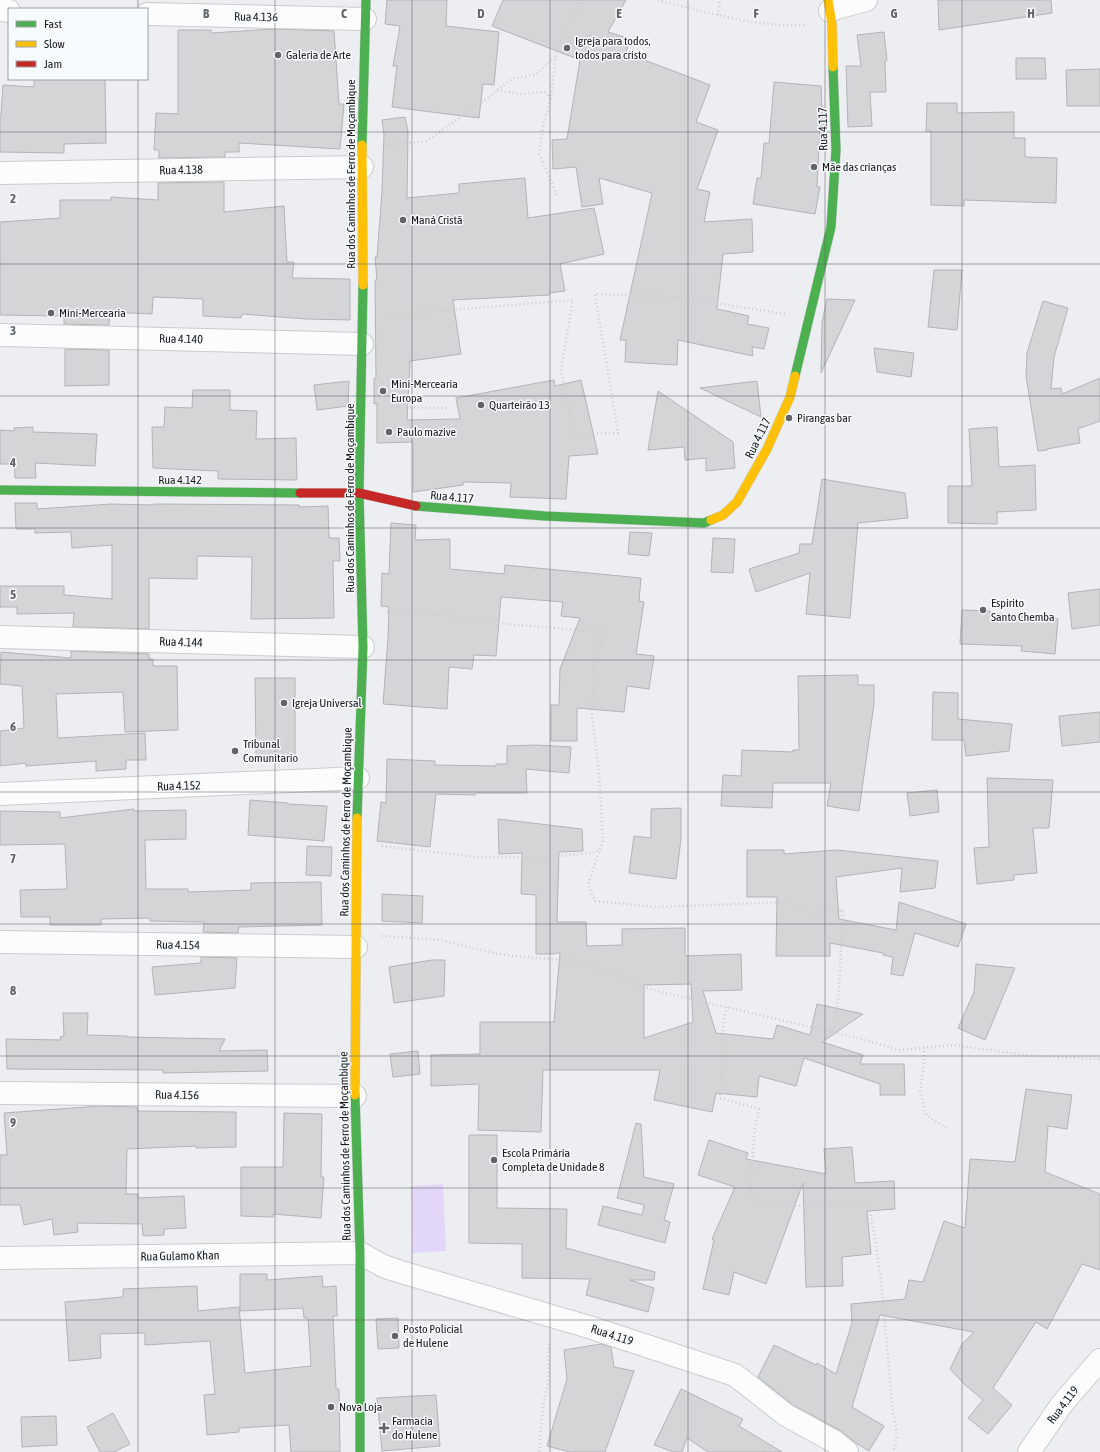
<svg xmlns="http://www.w3.org/2000/svg" width="1100" height="1452" font-family="'Asap Condensed',sans-serif">
<rect width="100%" height="100%" fill="#eceef2"/>
<!-- green -->
<path fill="#e2d7f9" d="M443,1184L446,1251L412,1253L411,1186Z"/>
<!-- building -->
<path fill="#d3d5d7" stroke="#b2b4b7" fill-rule="evenodd" d="M387,0H447L446,26L499,32L494,85L483,84L479,118L392,107L397,66H393L400,26L385,24Z
M503,0H626L608,32L630,39L626,53L710,85L696,122L718,130L697,189L710,192L704,222L752,219L753,252L723,254L717,309L749,316L747,324L769,328L764,349L752,347L753,356L678,340L677,365L625,362L626,340H620L652,193L599,178L603,204L582,207L576,167L553,169L552,140L567,139L580,60L492,26Z
M938,0H1051L1052,13L939,30Z
M275,29L334,31L339,104H344L340,149L239,143V152H225V157L159,158V150H154L156,113L178,114V30H211V33Z
M884,32L887,60L885,61L886,92H870L872,126L848,127L846,66H861L857,35Z
M1016,58H1045L1046,79H1016Z
M1100,69V106H1067L1066,70Z
M34,79H105L106,143L64,144V153L0,152V115H1L3,85L34,87Z
M774,82L821,86L823,128H820L817,187H820L815,214L753,204L757,178H761L764,143H769Z
M927,103H957V113L1014,112V138H1025V157L1057,158L1056,203L964,200V206L931,205V131H926Z
M405,117L408,131L407,198L459,193V184L525,178L528,218L594,208L604,254L560,264L565,291L549,293V295L453,300L461,354L410,361L407,420L460,419L456,398L554,380L555,386L581,380L598,454L569,456L566,499L510,497L511,483L463,482V485L413,492V442L377,443V403L374,404V379L376,378L375,280H377L375,257H377L382,192L384,134L382,120Z
M224,182V212L284,206L287,262H294L292,278L350,279V320L306,319L242,314L241,318L203,316V299L153,297L152,314L110,312L109,325L64,324V316L0,315V222L60,218V200H111V197L158,200V183Z
M934,270H962L957,330L928,327Z
M827,299L855,300L821,373L822,322Z
M1043,301L1068,308L1054,357L1051,389L1061,388L1062,394L1100,378V421L1078,429L1080,443L1047,449V450L1038,451L1026,376L1027,353Z
M874,348L914,353L911,377L877,372Z
M65,349L109,350V385L65,386Z
M349,381L348,406L317,410L314,385Z
M757,381L761,417L700,388Z
M193,390H230V410L257,411L256,439L296,438L297,480L218,479V471L153,468L152,427H164L165,407L192,408Z
M658,391L733,442L735,468L706,471V458L685,460L684,447L648,450Z
M33,427V432L97,434L95,466L35,463L36,478H15L14,464H0V430L14,431V428Z
M997,427L999,467L1035,465L1036,510L997,512V524L948,523V486H972L969,429Z
M822,479L905,493L908,518L858,523L850,618L806,614L810,573L756,592L749,569L799,553L800,544H813H812Z
M15,503H37V509L111,504L153,505V504L299,505V507L328,506L329,538H339L340,561H333L334,618L251,619L252,557L197,556V579L149,578V629L73,627L74,613L17,614V607H0V586H64V595L112,599V545L72,548L71,532L35,533V529H16Z
M391,523L416,525L415,540L450,539V569L504,574L505,565L641,578L639,601L644,602L636,654L654,656L649,689L627,686L624,712L577,708V741H551V705H559L560,669L580,618L561,616L563,602L501,597L496,656L474,655L472,669L449,667L447,709L383,704L388,638L389,607L381,606L382,573L389,574Z
M630,532L652,533L649,556L628,554Z
M713,538L735,539L733,573L711,572Z
M1100,589V625L1072,629L1068,593Z
M962,610L990,611V613L1058,619L1055,654L1021,651L1022,646L960,644Z
M71,651L149,654V659H153V666H177L178,730L125,732L123,692L56,694L58,738L145,733L146,760H126V769L96,771V761L26,766V763L0,766V731L24,728L22,686L0,684L1,652L71,658Z
M858,675V685H874V704L859,811L827,806L831,783H773L772,808L721,806L723,775L741,776L742,750L793,752V750H799L798,676Z
M255,678H295V756H256Z
M933,692L958,693V719L1012,724L1009,751L966,756L964,740H932Z
M1100,712V742L1062,746L1059,716Z
M536,745L571,747L569,773L526,769L527,793H476L475,795L436,794L430,847L377,841L381,802L386,803L387,759L435,761V765L496,766V764H507V746Z
M987,778L1053,780L1049,828H1033L1037,873L1014,875V880L977,884L974,848L989,847Z
M937,790L939,812L910,816L907,793Z
M250,800L288,803V804L327,806L324,841L248,835Z
M681,808V839L676,879L629,873L634,836L651,838V809Z
M134,809V811L186,810V839L145,840L146,889H188V892L251,890V883L321,882L322,925L239,927L238,933L203,932L204,922L150,921V918L101,919V925H50V917H21L20,890L67,889L65,844L0,845V811L60,812V818Z
M498,819L582,829L583,851L559,852L557,922H586L587,946L622,945V929L685,928V956L741,954L742,990L703,991L716,1033L773,1039L777,1025L810,1035L817,1004L863,1014L822,1042L863,1055L860,1064H904L905,1095H880V1084L804,1058L796,1086L759,1076L757,1097L716,1093L712,1112L654,1100L660,1070H543L541,1132L478,1130L479,1084L431,1086V1055L480,1054V1022H554L560,953H556L555,954H536V895L521,894L522,853L499,854ZM691,984L693,1022L644,1038V985Z
M307,846L332,847L331,876L306,875Z
M747,850H784V854L837,850L938,861L935,888L900,892L902,868L836,877L839,919L896,930L899,902L966,924L958,947L915,933L903,976L891,974L893,957L883,955V953L830,943V956H776L777,897H747Z
M382,894L423,896L422,923L382,921Z
M201,957L237,958L235,988L155,995L152,967L201,963Z
M432,960H445L444,996L394,1003L389,967Z
M976,964L1015,968L985,1040L958,1028L974,992Z
M63,1013H88L87,1035L127,1036V1037L225,1039L219,1051L267,1050L268,1071L163,1073V1070L7,1069L6,1039L61,1040L60,1037L64,1036Z
M418,1051L420,1074L393,1077L390,1054Z
M1026,1089L1072,1095L1067,1129L1048,1126L1045,1172L1100,1194V1270L1082,1264L1047,1329L1036,1322L993,1388L1012,1405L988,1434L968,1418L983,1400L964,1384L950,1369L962,1344L974,1332L880,1315L852,1407L884,1426L869,1451L856,1443L841,1431L793,1405L758,1377L774,1345L816,1365L817,1363L836,1374L852,1323L851,1304L905,1299L909,1280L923,1282L944,1221L965,1228L970,1159L1015,1162Z
M100,1106L137,1107V1111L236,1112V1147L196,1148V1146L127,1149L126,1194H138V1198L184,1196L186,1228L164,1229V1235L143,1236L142,1224L77,1223L78,1232L54,1235L52,1219L24,1225L20,1205H0V1155H7L4,1113Z
M284,1113L322,1114L321,1177H324L321,1218L273,1214V1217L241,1216V1167H283Z
M636,1123L641,1124L644,1177L674,1184L664,1220L670,1222L665,1243L598,1225L603,1206L642,1215L644,1205L617,1198Z
M469,1135H497V1208L567,1209L566,1248L655,1272L654,1280H630L654,1288L648,1312L586,1295L590,1279L522,1278V1244L469,1243Z
M709,1140L748,1153L746,1159L826,1174L824,1149L852,1147L855,1183L894,1181L895,1209L867,1211L871,1254L842,1257L843,1286L806,1287L803,1183L766,1284L734,1272L729,1295L703,1289L714,1240L712,1239L735,1187L698,1175Z
M240,1274H267V1280L322,1276L323,1287L336,1286L337,1311V1316H333L336,1389H339L340,1452H291L289,1425L239,1428V1432L207,1435L204,1395L215,1394L210,1341L145,1345V1333L100,1334L101,1358L69,1361L65,1302L123,1297V1289L197,1286L198,1311L239,1307L245,1373L311,1366L308,1318H304L303,1308L240,1311Z
M398,1318L399,1348L378,1349L376,1319Z
M601,1344L611,1347L614,1367L634,1371L605,1452H570L547,1446L567,1379L564,1350Z
M681,1389L743,1419L739,1426L782,1452H708L687,1438L682,1452H674L654,1445Z
M436,1395L440,1446L382,1451L377,1398Z
M113,1413L130,1444L114,1452H100L87,1427Z
M56,1416L57,1445L22,1447L21,1417Z"/>
<g fill="none" stroke-linecap="round" stroke-linejoin="round">
<!-- street casing -->
<g stroke="#cacccf" stroke-width="24">
<path id="street" d="M0,10L9,11
M830,11L836,8L866,0
M147,14L365,19
M0,173L362,167
M0,335L362,344
M0,637L363,647
M0,794L358,778
M0,942L356,947
M0,1093L355,1096
M0,1258L360,1253L383,1266L401,1272L589,1327L735,1375L786,1415L835,1442L847,1452
M1029,1452L1062,1404L1100,1360"/>
</g>
<!-- fast casing -->
<g stroke="#cacccf" stroke-width="10">
<path id="fast" d="M362,145L366,0
M795,376L831,227L836,150L833,67
M0,490L300,493
M416,506L545,516L704,523L711,520
M357,818L363,647L359,493L363,285
M355,1095L360,1253V1452"/>
</g>
<!-- slow casing -->
<g stroke="#cacccf" stroke-width="10">
<path id="slow" d="M828,0L832,24L833,67
M362,145L363,285
M711,520L723,515L737,502L767,449L790,397L795,376
M355,1095L357,818"/>
</g>
<!-- jam casing -->
<g stroke="#cacccf" stroke-width="10">
<path id="jam" d="M300,493H359L416,506"/>
</g>
<!-- path -->
<path stroke="#cccdcf" stroke-width="2.5" stroke-dasharray="1 3" stroke-linecap="butt" d="M658,0C707,12 756,28 807,25
M718,15L720,0
M497,90L518,94L545,92L551,99
M386,145L427,141L485,100L513,78L535,75L556,56
M557,195L539,153L544,122L551,99L556,56L563,28L572,19L583,0
M388,315L573,300L561,369L574,433H618L595,294L676,297L786,314
M386,407L448,408
M387,612L458,616L506,624L602,632V643L598,649L593,665L595,683L591,708L599,772L603,841L588,884L595,901L658,907L787,902L808,913L843,910L839,991L837,1008L832,1032
M382,846L475,857H549L592,853L600,849
M382,936L442,940L497,954L536,958L577,961L610,972L637,984L657,991L858,1038L899,1050L954,1045L1033,1056L1100,1059
M728,1007L724,1017L720,1098L759,1109L755,1127L750,1191L759,1200L801,1206L869,1201L881,1280L893,1414C897,1427 898,1439 893,1452
M924,1047V1064L920,1091L926,1115L948,1129
M539,1452L543,1406L548,1383L549,1341
M767,1452L776,1439"/>
<!-- street -->
<use href="#street" stroke="#fcfcfd" stroke-width="22"/>
<!-- fast -->
<use href="#fast" stroke="#4caf50" stroke-width="9"/>
<!-- slow -->
<use href="#slow" stroke="#ffc107" stroke-width="9"/>
<!-- jam -->
<use href="#jam" stroke="#c62828" stroke-width="9"/>
</g>
<!-- grid -->
<path fill="none" stroke="#626467" stroke-width="1" stroke-opacity="0.55" d="M138,0V9M275,0V1452M412,0V1452M550,0V1452M688,0V1452M825,0V1452M962,0V1452M138,79V1452M0,132H1100M0,264H1100M0,396H1100M0,528H1100M0,660H1100M0,792H1100M0,924H1100M0,1056H1100M0,1188H1100M0,1320H1100"/>
<!-- markers -->
<g fill="#626467" stroke="#f8fbfe" stroke-width="1.5">
<circle cx="567" cy="48" r="4"/>
<circle cx="278" cy="55" r="4"/>
<circle cx="814" cy="167" r="4"/>
<circle cx="403" cy="220" r="4"/>
<circle cx="51" cy="313" r="4"/>
<circle cx="383" cy="391" r="4"/>
<circle cx="481" cy="405" r="4"/>
<circle cx="789" cy="418" r="4"/>
<circle cx="389" cy="432" r="4"/>
<circle cx="983" cy="610" r="4"/>
<circle cx="284" cy="703" r="4"/>
<circle cx="235" cy="751" r="4"/>
<circle cx="494" cy="1160" r="4"/>
<circle cx="395" cy="1336" r="4"/>
<circle cx="331" cy="1407" r="4"/>
<path d="M382 1422h4v4h4v4h-4v4h-4v-4h-4v-4h4z"/>
</g>
<g text-anchor="middle" stroke-width="3" stroke-linejoin="round" paint-order="stroke">
<!-- street labels -->
<g font-size="12" fill="#181a1c" stroke="#f8fbfe">
<text transform="translate(256 17) rotate(1)" y="4">Rua 4.136</text>
<text transform="translate(823 129) rotate(-91)" y="4">Rua 4.117</text>
<text transform="translate(181 170) rotate(-1)" y="4">Rua 4.138</text>
<text transform="translate(351 174) rotate(-90)" y="4">Rua dos Caminhos de Ferro de Moçambique</text>
<text transform="translate(181 339) rotate(1)" y="4">Rua 4.140</text>
<text transform="translate(758 438) rotate(-64)" y="4">Rua 4.117</text>
<text x="180" y="484">Rua 4.142</text>
<text transform="translate(452 497) rotate(5)" y="4">Rua 4.117</text>
<text transform="translate(350 498) rotate(-90)" y="4">Rua dos Caminhos de Ferro de Moçambique</text>
<text transform="translate(181 642) rotate(2)" y="4">Rua 4.144</text>
<text transform="translate(179 786) rotate(-2)" y="4">Rua 4.152</text>
<text transform="translate(346 822) rotate(-89)" y="4">Rua dos Caminhos de Ferro de Moçambique</text>
<text transform="translate(178 945) rotate(1)" y="4">Rua 4.154</text>
<text transform="translate(177 1095) rotate(1)" y="4">Rua 4.156</text>
<text transform="translate(345 1146) rotate(-91)" y="4">Rua dos Caminhos de Ferro de Moçambique</text>
<text transform="translate(180 1256) rotate(-1)" y="4">Rua Gulamo Khan</text>
<text transform="translate(612 1335) rotate(18)" y="4">Rua 4.119</text>
<text transform="translate(1063 1405) rotate(-53)" y="4">Rua 4.119</text>
</g>
<!-- poi labels -->
<g font-size="12" fill="#181a1c" stroke="#f8fbfe" text-anchor="start">
<text x="575" y="45">Igreja para todos,<tspan x="575" dy="14">todos para cristo</tspan></text>
<text x="286" y="59">Galeria de Arte</text>
<text x="822" y="171">Mãe das crianças</text>
<text x="411" y="224">Maná Cristã</text>
<text x="59" y="317">Mini-Mercearia</text>
<text x="391" y="388">Mini-Mercearia<tspan x="391" dy="14">Europa</tspan></text>
<text x="489" y="409">Quarteirão 13</text>
<text x="797" y="422">Pirangas bar</text>
<text x="397" y="436">Paulo mazive</text>
<text x="991" y="607">Espírito<tspan x="991" dy="14">Santo Chemba</tspan></text>
<text x="292" y="707">Igreja Universal</text>
<text x="243" y="748">Tribunal<tspan x="243" dy="14">Comunitario</tspan></text>
<text x="502" y="1157">Escola Primária<tspan x="502" dy="14">Completa de Unidade 8</tspan></text>
<text x="403" y="1333">Posto Policial<tspan x="403" dy="14">de Hulene</tspan></text>
<text x="339" y="1411">Nova Loja</text>
<text x="392" y="1425">Farmacia<tspan x="392" dy="14">do Hulene</tspan></text>
</g>
</g>
<g font-size="13" text-anchor="middle" font-weight="bold" fill="#626467" stroke="#f8fbfe" stroke-width="3" stroke-linejoin="round" paint-order="stroke">
<text x="206" y="18">B</text>
<text x="344" y="18">C</text>
<text x="481" y="18">D</text>
<text x="619" y="18">E</text>
<text x="756" y="18">F</text>
<text x="894" y="18">G</text>
<text x="1031" y="18">H</text>
<text x="13" y="203">2</text>
<text x="13" y="335">3</text>
<text x="13" y="467">4</text>
<text x="13" y="599">5</text>
<text x="13" y="731">6</text>
<text x="13" y="863">7</text>
<text x="13" y="995">8</text>
<text x="13" y="1127">9</text>
</g>
<!-- legend -->
<rect x="8" y="8" width="140" height="72" fill="#f8fbfe" stroke="#9ea1a4"/>
<rect x="16" y="21" width="20" height="6" fill="#4caf50" stroke="#9ea1a4"/>
<text x="44" y="28" font-size="12" fill="#181a1c">Fast</text>
<rect x="16" y="41" width="20" height="6" fill="#ffc107" stroke="#9ea1a4"/>
<text x="44" y="48" font-size="12" fill="#181a1c">Slow</text>
<rect x="16" y="61" width="20" height="6" fill="#c62828" stroke="#9ea1a4"/>
<text x="44" y="68" font-size="12" fill="#181a1c">Jam</text>
</svg>
